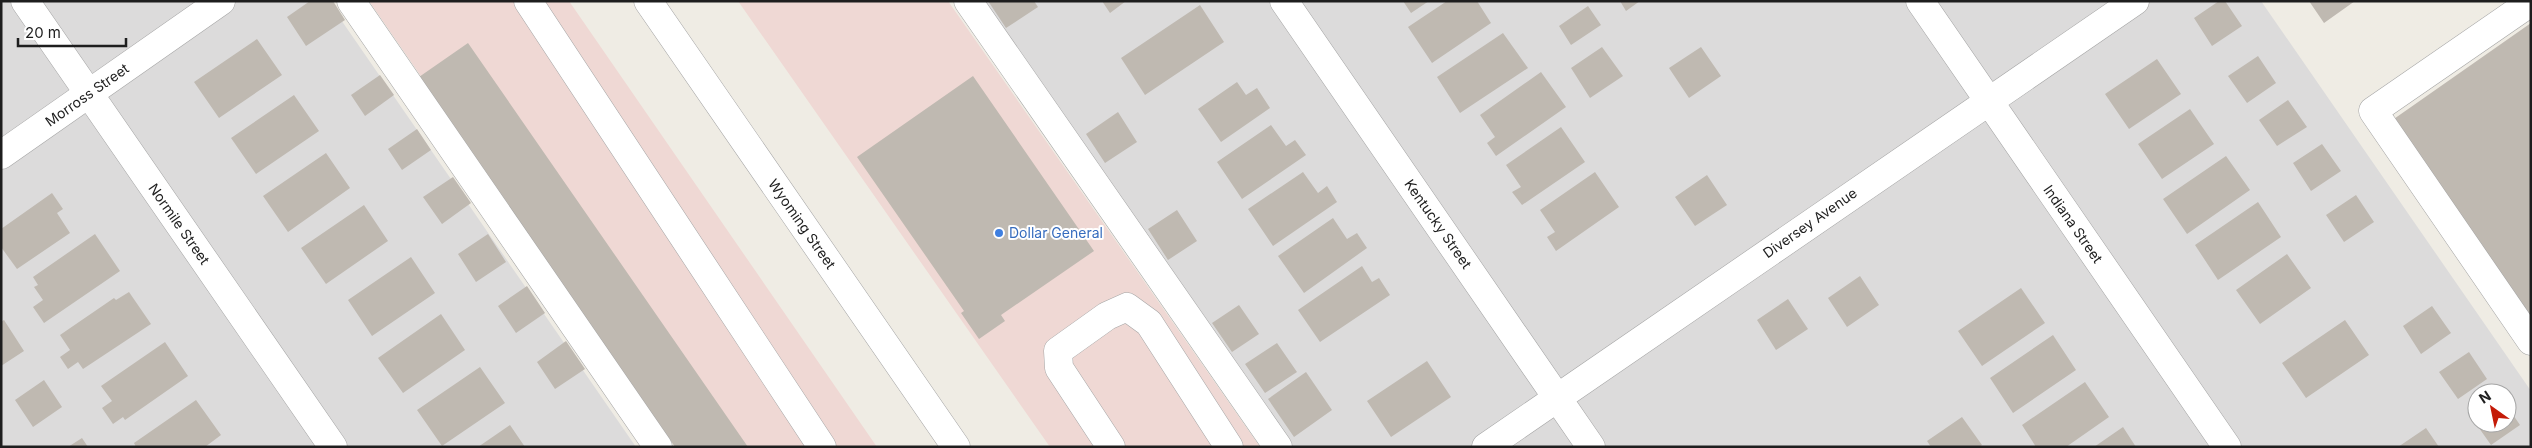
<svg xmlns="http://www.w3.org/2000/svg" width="2532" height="448" font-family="Inter,sans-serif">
<rect width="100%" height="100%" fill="#efece4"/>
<!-- residential -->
<path fill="#dcdbdb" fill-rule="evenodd" d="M1,1H328L636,447H1Z
M980,1H2261L2531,391V447H1287ZM2477,393H2507V423H2477Z"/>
<!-- commercial -->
<path fill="#efd8d4" d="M369,1H569L877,447H677Z
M738,1H948L1260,447H1050Z"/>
<!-- building -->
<path fill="#bfb9b1" d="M310,1H333L345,20L306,46L287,17Z
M988,1H1034L1038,7L1006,28Z
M1102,1H1126L1110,13Z
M1403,1H1429L1411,13Z
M1447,1H1477L1491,23L1432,63L1408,27Z
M1620,1H1640L1626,11Z
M2219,1H2225L2242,26L2212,46L2194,18Z
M2309,1H2355L2324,23Z
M1200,5L1224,42L1145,95L1121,58Z
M1588,6L1601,25L1571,45L1559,26Z
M2531,23V323L2391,121Z
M1503,33L1528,68L1460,113L1437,77Z
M257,39L282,75L219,118L194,82Z
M468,43L748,447H675L419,77Z
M1602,47L1623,76L1590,98L1571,68Z
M1701,47L1721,76L1689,98L1669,68Z
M2258,56L2276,83L2247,103L2228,76Z
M2157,59L2181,94L2129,129L2105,94Z
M1541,72L1566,107L1496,156L1487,143L1495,137L1480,115Z
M380,75L394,95L365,116L351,95Z
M973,76L1094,251L1001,315L1005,321L979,339L961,313L964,311L857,157Z
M1237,82L1246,95L1257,88L1270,108L1221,142L1198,109Z
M294,95L319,131L256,174L231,138Z
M2288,100L2307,127L2277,146L2259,120Z
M2190,109L2214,144L2162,179L2138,144Z
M1118,112L1137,142L1105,163L1086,134Z
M1271,125L1286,146L1295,140L1306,155L1242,199L1217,162Z
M1561,127L1585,162L1522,205L1512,192L1521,187L1506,165Z
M417,129L431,150L402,170L388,149Z
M2322,144L2341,171L2311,191L2293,163Z
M326,153L350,188L288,232L263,196Z
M2226,156L2250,190L2187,234L2163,199Z
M1303,172L1318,193L1327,186L1337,202L1273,246L1248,209Z
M1595,172L1619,207L1556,251L1547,237L1555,232L1540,210Z
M1707,175L1727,205L1695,226L1675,197Z
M453,177L471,203L442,224L423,197Z
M52,193L63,209L57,213L70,233L17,269L1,247V229Z
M2356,195L2374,222L2344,242L2326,215Z
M2258,202L2281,237L2218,280L2195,245Z
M364,205L388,241L326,284L301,248Z
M1177,210L1197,241L1168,260L1148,229Z
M1333,218L1347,239L1357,233L1367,248L1304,293L1278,256Z
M95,234L120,271L44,323L33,307L43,300L34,287L38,285L33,277Z
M488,234L506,262L476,282L458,254Z
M2287,254L2311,288L2260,324L2236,290Z
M411,257L435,293L372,336L348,300Z
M1362,266L1372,282L1379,278L1390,295L1320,342L1298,310Z
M1860,276L1879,305L1847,327L1828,298Z
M527,286L545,313L516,333L498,306Z
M2021,288L2045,323L1982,366L1958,331Z
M129,292L151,324L83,369L78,362L68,369L60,357L70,350L60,335L114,298L116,300Z
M1788,299L1808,329L1776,350L1757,320Z
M1239,305L1259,334L1232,352L1212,323Z
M2432,306L2451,333L2421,354L2403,326Z
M441,314L465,350L403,393L378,358Z
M4,320L24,351L1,366V322Z
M2345,320L2369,355L2306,398L2282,363Z
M2053,335L2076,370L2013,413L1990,378Z
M566,341L585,369L555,389L537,362Z
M165,342L188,376L125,420L123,417L113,424L102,408L112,401L101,386Z
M1277,343L1297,372L1265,393L1245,364Z
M2469,352L2487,379L2458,399L2439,372Z
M1427,361L1451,397L1391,437L1367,401Z
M480,367L505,403L442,446L417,410Z
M1306,372L1332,410L1294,437L1268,399Z
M44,380L62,407L33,427L15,400Z
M2085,382L2109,417L2066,447H2036L2022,425Z
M196,400L221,435L205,447H136L134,443Z
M2507,406L2520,425L2491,445L2472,418L2477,414V423H2507Z
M1962,417L1982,445L1979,447H1931L1927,441Z
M510,425L525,447H478Z
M2123,427L2136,447H2094Z
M2426,428L2439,447H2398Z
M82,438L88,447H68Z"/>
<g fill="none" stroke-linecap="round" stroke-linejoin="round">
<!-- minor casing -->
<g stroke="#a5a5a5" stroke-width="29">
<path id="minor" d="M25,1L333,447
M351,1L658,447
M528,1L822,447
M648,1L956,447
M968,1L1278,447
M1284,1L1591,447
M1920,1L2227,447
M2531,2L2373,111L2531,341
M1,155L221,1
M1111,447L1059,368L1058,351L1107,316L1127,307L1149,323L1229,447
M1486,447L2135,1"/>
</g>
<!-- minor -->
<use href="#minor" stroke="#fff" stroke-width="28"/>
</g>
<!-- markers -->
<circle fill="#3f7fe0" stroke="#fff" stroke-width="2" cx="999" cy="233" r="5"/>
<g text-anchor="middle" stroke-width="4" stroke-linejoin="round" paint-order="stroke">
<!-- street labels -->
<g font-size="14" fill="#1e1e1e" stroke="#fff">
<text transform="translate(87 95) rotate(-35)" y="5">Morross Street</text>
<text transform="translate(1810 223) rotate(-35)" y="5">Diversey Avenue</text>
<text transform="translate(179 224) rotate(55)" y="5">Normile Street</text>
<text transform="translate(802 224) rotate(55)" y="5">Wyoming Street</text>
<text transform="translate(1438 224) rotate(55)" y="5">Kentucky Street</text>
<text transform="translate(2073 224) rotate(55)" y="5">Indiana Street</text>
</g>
<!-- shop labels -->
<g font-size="14" fill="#366cbe" stroke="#fff" text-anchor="start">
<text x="1009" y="238">Dollar General</text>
</g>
</g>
<!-- border -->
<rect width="2532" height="448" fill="none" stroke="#1e1e1e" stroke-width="5"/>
<!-- north arrow -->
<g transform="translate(2492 408) rotate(327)"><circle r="24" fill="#ffffff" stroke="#a5a5a5"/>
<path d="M0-4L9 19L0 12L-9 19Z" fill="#c41b08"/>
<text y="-8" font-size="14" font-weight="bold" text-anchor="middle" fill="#1e1e1e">N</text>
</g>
<!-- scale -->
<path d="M18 38v8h108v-8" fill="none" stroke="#1e1e1e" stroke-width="2.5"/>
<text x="25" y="38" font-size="15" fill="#1e1e1e" stroke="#ffffff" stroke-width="4" paint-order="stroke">20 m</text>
</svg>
